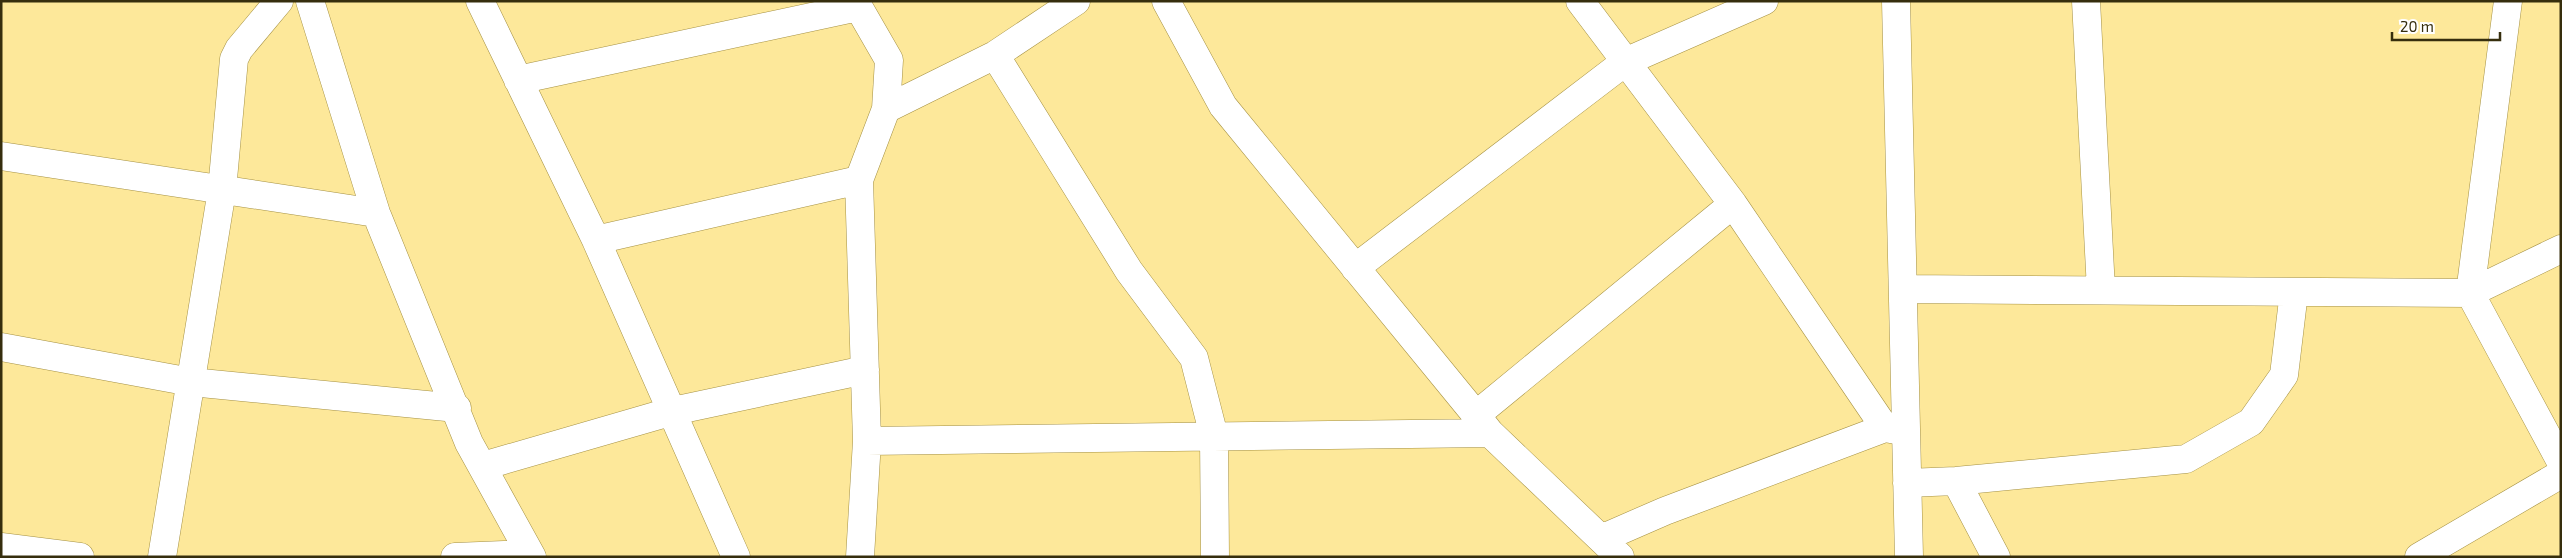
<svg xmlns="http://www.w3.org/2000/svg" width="2562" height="558" font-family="'Exo 2',sans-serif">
<rect width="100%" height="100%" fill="#fde89a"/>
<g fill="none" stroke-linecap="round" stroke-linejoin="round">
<!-- minor casing -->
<g stroke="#a59143" stroke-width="29">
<path id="minor" d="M310,1L376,213L469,443L532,557
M480,1L596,240L736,557
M855,1L889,60L886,109L859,180L867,441L860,557
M1166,1L1223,106L1476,415L1490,433L1620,557
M1580,1L1733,204L1885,428
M1896,1L1909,557
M2086,1L2101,290
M2508,1L2470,293L2561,462
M995,55L1129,271L1194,358L1214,436L1215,557
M518,80L858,7
M886,109L995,55L1076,1
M1,156L376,213
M596,240L859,180
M1355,268L1625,62L1764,1
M1903,289L2470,293L2561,249
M1,347L191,382L457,408
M1476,415L1733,204
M867,441L1490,433
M483,466L673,411L865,370
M1956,481L1996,557
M1907,483L1956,481L2186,459L2251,422L2284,375L2294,292
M1603,538L1665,511L1885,428L1902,431
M1,547L80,557
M162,557L222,190L234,59L239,49L279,1
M455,557L530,554
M2419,557L2561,474"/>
</g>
<!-- minor -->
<use href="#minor" stroke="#fff" stroke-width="28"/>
</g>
<!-- border -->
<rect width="2562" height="558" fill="none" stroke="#362e0d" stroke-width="5"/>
<!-- scale -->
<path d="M2392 32v8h108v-8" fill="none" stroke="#362e0d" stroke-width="2.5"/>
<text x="2400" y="32" font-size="15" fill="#362e0d" stroke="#ffffff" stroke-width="4" paint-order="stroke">20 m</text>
</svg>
